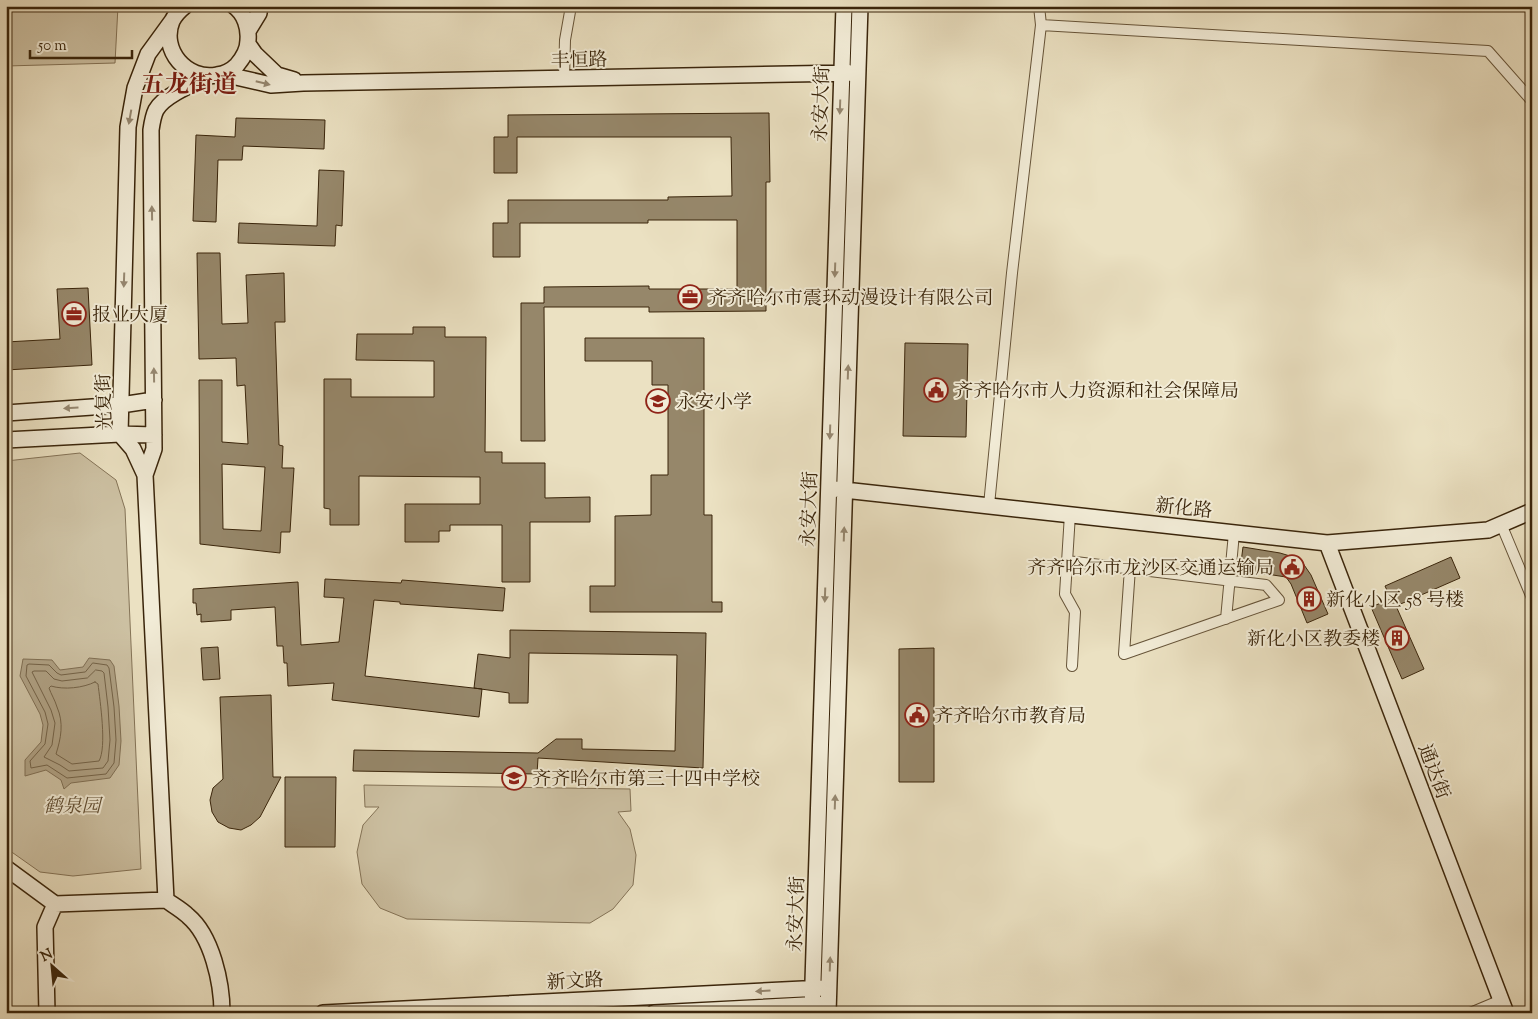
<svg xmlns="http://www.w3.org/2000/svg" width="1538" height="1019" font-family="'Sorts Mill Goudy','Noto Serif SC',serif">
<rect width="100%" height="100%" fill="#ebe1c2"/>
<filter id="stains"><feTurbulence type="fractalNoise" baseFrequency=".004" numOctaves="4"/><feColorMatrix values="0 0 0 0 .2 0 0 0 0 .09 0 0 0 0 .02 0 0 0 .5 -.17"/></filter>
<radialGradient id="worn" r=".72"><stop offset=".6" stop-color="#630" stop-opacity="0"/><stop offset="1" stop-color="#630" stop-opacity=".3"/></radialGradient>
<!-- green -->
<path fill="#cdc1a3" stroke="#847357" d="M6,6H118L115,63L6,66Z
M80,453L116,480L125,509L141,869L73,876L40,872L6,848V461Z
M364,785L630,789L631,811L618,812L630,829L636,855L633,885L613,909L590,923L407,919L380,908L362,884L357,852L363,825L379,807H365Z"/>
<!-- water -->
<path fill="#afa184" stroke="#806f54" d="M89,658L110,660L114,666L119,706L121,741L119,765L110,778L71,783L64,789L61,780L46,770L25,776V760L41,742L43,725L40,714L20,676L23,659L52,660L60,670L83,667Z"/>
<g fill="none" stroke-linecap="round" stroke-linejoin="round">
<!-- shore -->
<path stroke="#746348" stroke-width="1" d="M93,663L107,665L109,668L114,707L116,740L114,763L106,774L67,778L47,765L31,768L30,761L45,744L48,724L45,712L26,676L27,665L29,664L49,665L57,673L61,675L85,672Z
M96,670L102,671L104,673L108,707L110,740L108,761L103,768L69,771L60,765L44,757L52,745L55,723L51,710L32,672L34,671H46L54,679L62,681L87,678Z
M95,682L98,684C100,701 107,747 99,761L72,764L56,754C61,738 64,723 57,707C55,700 51,694 49,688L51,686C64,690 83,688 95,682Z"/>
</g>
<!-- building -->
<path fill="#96876a" stroke="#3a250b" fill-rule="evenodd" d="M769,113L770,182H766V311L649,312V307H544L545,441H521V303H544V287L649,286V289H737V220H648V223H520V257H493V223H508V200H668V197L732,196L731,137H517V173H494V137H508V115Z
M236,118L325,120L324,149L243,146L242,160H218L216,222L193,221L196,135L235,137Z
M319,170L344,171L342,226L336,225L335,246L238,243L239,223L317,226Z
M197,253H220L222,324L248,323L246,275L284,273L285,322H275L279,445L283,446L282,468H294L290,532H281L280,553L200,544L199,380H222V442L248,444L245,385L237,386L236,358L199,359ZM222,464L265,467L261,531L223,529Z
M88,288L92,365L6,370V342L60,339L57,289Z
M413,327H445V337H486L485,452H502V463H545V498L590,497V522H530V582H502V525H450V531H439V542H405V504H480V477L359,476V525H330V509L324,508V379H351V397H434V361L356,360L357,334H413Z
M585,338H704V515H712V602H722V612H590V586H615V516L651,515V475H668V385H652V361H585Z
M905,343L968,344L966,437L903,436Z
M1243,547L1280,553L1300,559L1311,575L1328,614L1307,623L1291,584L1286,577L1240,570Z
M1451,557L1460,578L1396,606L1424,669L1402,679L1371,607L1391,599L1385,586Z
M325,579L401,583L402,580L505,588L503,611L400,604V602L374,600L365,676L482,689L479,717L332,700L334,683L288,686L287,663H284L283,646H277L275,607L231,610V620L201,622V614L197,615L196,603H193V589L298,582L301,645L339,642L344,598L324,597Z
M510,630L706,633L703,768L538,758L537,774L353,771L354,750L538,753L556,739H582V749L675,751L677,655L529,653L528,703H509V693L474,688L478,654L510,658Z
M218,647L220,679L203,680L201,648Z
M934,648V782H899V649Z
M271,695L273,777H281L260,817L251,825L241,830L229,828L218,822L212,812L210,800L213,788L223,779L220,697Z
M285,777H336L335,847H285Z"/>
<g fill="none" stroke-linecap="round" stroke-linejoin="round">
<!-- street casing -->
<g stroke="#665439" stroke-width="12">
<path id="street" d="M1041,25L1488,51L1532,101
M564,79L565,40L571,6
M989,505L1012,273L1041,25L1039,6
M1070,514L1065,594L1075,612L1072,666
M1501,524L1532,598
M1067,561L1266,585L1279,600L1124,654L1130,568
M1226,619L1234,533
M1470,1013L1501,1000"/>
</g>
<!-- secondary casing -->
<g stroke="#3a250b" stroke-width="18">
<path id="secondary" d="M185,6C180,10 175,15 172,21C160,50 187,81 217,75C224,74 232,70 237,65C243,58 248,50 248,40C249,28 245,14 234,6
M172,21L148,54L135,88L128,127L120,434L133,449L145,475L166,900C173,905 182,910 188,916C212,936 222,983 222,1013
M248,31L259,13L260,6
M248,44L255,54L277,75L294,80
M223,74L271,85L303,83L850,73
M6,413L121,405L154,400
M6,440L120,434L154,435
M145,475L154,449L151,130C152,123 153,116 156,110C164,95 195,83 210,76
M835,489L1327,543L1488,530L1532,511
M1327,543L1506,1013
M6,868L55,904L166,900
M47,1013L45,927L55,904
M323,1013L823,988
M654,1013L823,1004
M812,1013L844,6
M828,1013L860,6"/>
</g>
<!-- street -->
<use href="#street" stroke="#f2ecd7" stroke-width="10"/>
<!-- secondary -->
<use href="#secondary" stroke="#f2ecd7" stroke-width="15"/>
</g>
<!-- one-way arrows -->
<defs><path id="oneway-solid" d="M-6-.8H1V-3.2L6.5 0L1 3.2V.8H-6Z" transform="scale(1.25)"/></defs>
<g fill="#968871">
<use href="#oneway-solid" transform="translate(263 83) rotate(14)"/>
<use href="#oneway-solid" transform="translate(840 107) rotate(92)"/>
<use href="#oneway-solid" transform="translate(130 117) rotate(100)"/>
<use href="#oneway-solid" transform="translate(152 213) rotate(-91)"/>
<use href="#oneway-solid" transform="translate(835 270) rotate(92)"/>
<use href="#oneway-solid" transform="translate(124 280) rotate(92)"/>
<use href="#oneway-solid" transform="translate(848 372) rotate(-88)"/>
<use href="#oneway-solid" transform="translate(154 375) rotate(-91)"/>
<use href="#oneway-solid" transform="translate(71 408) rotate(176)"/>
<use href="#oneway-solid" transform="translate(830 432) rotate(92)"/>
<use href="#oneway-solid" transform="translate(844 534) rotate(-88)"/>
<use href="#oneway-solid" transform="translate(825 595) rotate(92)"/>
<use href="#oneway-solid" transform="translate(835 802) rotate(-88)"/>
<use href="#oneway-solid" transform="translate(830 964) rotate(-88)"/>
<use href="#oneway-solid" transform="translate(763 991) rotate(177)"/>
</g>
<!-- icons -->
<defs>
<g id="office-ring" transform="scale(1.25)"><circle r="9.5" fill="#f2ecd7" stroke="#8f2418" stroke-width="1.5"/><path d="M-6-3h4V-5.5h4V-3h4V5H-6ZM-1-4.5V-3h2v-1.5ZM-6 0V1H6V0Z" fill="#8f2418"/></g>
<g id="civic-ring" transform="scale(1.25)"><circle r="9.5" fill="#f2ecd7" stroke="#8f2418" stroke-width="1.5"/><path d="M-.6-6.5H3V-4.5H.6V-3L4-1V1h2V6H-6V1h2V-1L-.6-3ZM-1.2 2.5V6h2.4V2.5Z" fill="#8f2418"/></g>
<g id="school-ring" transform="scale(1.25)"><circle r="9.5" fill="#f2ecd7" stroke="#8f2418" stroke-width="1.5"/><path d="M0-5L7-2L0 1L-7-2ZM-4 1L0 2.5L4 1V4Q0 6-4 4Z" fill="#8f2418"/></g>
<g id="building-ring" transform="scale(1.25)"><circle r="9.5" fill="#f2ecd7" stroke="#8f2418" stroke-width="1.5"/><path d="M-4-6H4V6H1V3H-1V6H-4ZM-2.5-4.3h1.7v1.8h-1.7ZM.8-4.3h1.7v1.8H.8ZM-2.5-1h1.7V.8h-1.7ZM.8-1h1.7V.8H.8Z" fill="#8f2418"/></g>
</defs>
<g fill-rule="evenodd">
<use href="#office-ring" x="690" y="297"/>
<use href="#office-ring" x="74" y="314"/>
<use href="#civic-ring" x="936" y="390"/>
<use href="#school-ring" x="658" y="401"/>
<use href="#civic-ring" x="1292" y="567"/>
<use href="#building-ring" x="1309" y="599"/>
<use href="#building-ring" x="1397" y="638"/>
<use href="#civic-ring" x="917" y="715"/>
<use href="#school-ring" x="514" y="778"/>
</g>
<g text-anchor="middle" stroke-width="4" stroke-linejoin="round" paint-order="stroke">
<!-- street labels -->
<g font-size="19" fill="#3a250b" stroke="#f2ecd7">
<text transform="translate(579 59) rotate(-1)" y="7">丰恒路</text>
<text transform="translate(820 104) rotate(-88)" y="7">永安大街</text>
<text transform="translate(103 402) rotate(-92)" y="7">光复街</text>
<text transform="translate(1184 507) rotate(6)" y="7">新化路</text>
<text transform="translate(808 509) rotate(-88)" y="7">永安大街</text>
<text transform="translate(1435 771) rotate(69)" y="7">通达街</text>
<text transform="translate(795 914) rotate(-88)" y="7">永安大街</text>
<text transform="translate(575 980) rotate(-3)" y="7">新文路</text>
</g>
<!-- poi labels -->
<g font-size="19" fill="#3a250b" stroke="#f2ecd7" text-anchor="start">
<text x="708" y="304">齐齐哈尔市震环动漫设计有限公司</text>
<text x="92" y="321">报业大厦</text>
<text x="954" y="397">齐齐哈尔市人力资源和社会保障局</text>
<text x="676" y="408">永安小学</text>
<text x="1274" y="574" text-anchor="end">齐齐哈尔市龙沙区交通运输局</text>
<text x="1326" y="606">新化小区 58 号楼</text>
<text x="1380" y="645" text-anchor="end">新化小区教委楼</text>
<text x="934" y="722">齐齐哈尔市教育局</text>
<text x="532" y="785">齐齐哈尔市第三十四中学校</text>
</g>
<!-- park labels -->
<g font-size="19" font-style="italic" fill="#5f4c31" stroke="#f2ecd7">
<text x="72" y="812">鹤泉园</text>
</g>
<!-- district labels -->
<g font-size="24" font-weight="bold" fill="#7a1f14" stroke="#f2ecd7">
<text x="189" y="92">五龙街道</text>
</g>
</g>
<!-- margin -->
<rect width="1538" height="1019" fill="none" stroke="#ebe1c2" stroke-width="25"/>
<rect x="8" y="8" width="1523" height="1004" fill="none" stroke="#3a250b" stroke-width="2.5"/>
<rect x="12" y="12" width="1513" height="994" fill="none" stroke="#3a250b"/>
<!-- north arrow -->
<g transform="translate(52 966) rotate(333)" stroke="#f2ecd7" stroke-width="4" paint-order="stroke">
<path d="M0-4L9 19L0 12L-9 19Z" fill="#3a250b"/>
<text y="-8" font-size="14" font-weight="bold" text-anchor="middle" fill="#3a250b">N</text>
</g>
<!-- scale -->
<path d="M30 50v8h102v-8" fill="none" stroke="#3a250b" stroke-width="2.5"/>
<text x="38" y="50" font-size="15" fill="#3a250b" stroke="#f2ecd7" stroke-width="4" paint-order="stroke">50 m</text>
<rect width="100%" height="100%" filter="url(#stains)"/>
<rect width="100%" height="100%" fill="url(#worn)"/>
</svg>
